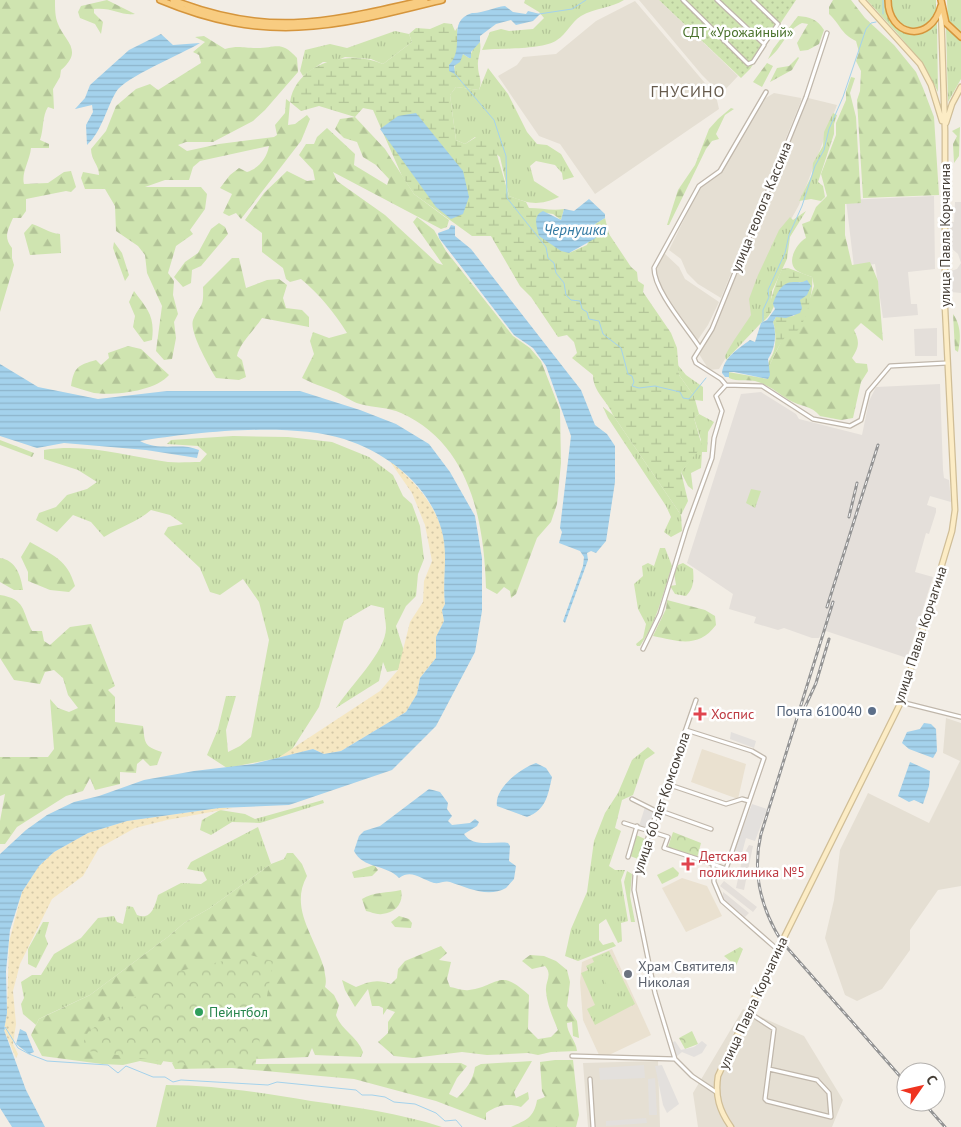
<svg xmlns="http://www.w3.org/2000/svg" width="961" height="1127" font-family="'PT Sans',sans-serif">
<defs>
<pattern id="grass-tufts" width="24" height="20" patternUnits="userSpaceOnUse" patternTransform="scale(1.25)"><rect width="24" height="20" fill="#cfe4b0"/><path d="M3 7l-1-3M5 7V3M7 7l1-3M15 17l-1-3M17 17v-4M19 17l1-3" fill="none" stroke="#b3c498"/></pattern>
<pattern id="forest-firs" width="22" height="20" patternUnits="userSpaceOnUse" patternTransform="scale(1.25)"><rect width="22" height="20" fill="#cfe4b0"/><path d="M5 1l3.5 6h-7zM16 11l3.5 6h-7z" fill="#b3c498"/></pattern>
<pattern id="wetland-marsh" width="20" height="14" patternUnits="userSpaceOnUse" patternTransform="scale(1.25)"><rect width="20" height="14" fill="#cfe4b0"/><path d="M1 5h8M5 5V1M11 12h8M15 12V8" fill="none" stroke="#b3c498"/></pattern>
<pattern id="sand-dots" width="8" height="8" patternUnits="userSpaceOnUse" patternTransform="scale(1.25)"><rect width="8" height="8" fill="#f5e7c2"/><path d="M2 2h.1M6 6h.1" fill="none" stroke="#d3c7a7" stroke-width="1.8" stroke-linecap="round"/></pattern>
<pattern id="park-crowns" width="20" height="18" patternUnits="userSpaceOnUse" patternTransform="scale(1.25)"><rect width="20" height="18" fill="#cfe4b0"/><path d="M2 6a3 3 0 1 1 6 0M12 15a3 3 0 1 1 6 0" fill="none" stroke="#b3c498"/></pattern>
<pattern id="garden-dots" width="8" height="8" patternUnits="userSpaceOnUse" patternTransform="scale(1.25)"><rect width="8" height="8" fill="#cfe4b0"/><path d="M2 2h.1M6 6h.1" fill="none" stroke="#b3c498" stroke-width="1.8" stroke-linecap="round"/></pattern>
<pattern id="water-rules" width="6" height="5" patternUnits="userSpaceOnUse" patternTransform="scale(1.25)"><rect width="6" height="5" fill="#a4d2ec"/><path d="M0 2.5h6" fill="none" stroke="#8eb5cb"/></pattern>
</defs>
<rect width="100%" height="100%" fill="#f2ede5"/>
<!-- residential -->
<path fill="#e5dfd3" d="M639,0H659L738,76L721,94L702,75Z
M635,1L716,96L719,109L595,194L560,144L539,136L498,76L517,65L523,57L556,54L596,21Z
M774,93L801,98V101L721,298L698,284L687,273L681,259L669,250L699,189L725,166L732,150L738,144L764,99Z
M808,98L837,105L799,205L758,279L751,316L719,369L709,370L699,354L706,343L741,261Z
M664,253L679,267L685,279L719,302L708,325L697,341L659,286L656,269Z
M946,718L961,723V886L938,890L910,930V950L882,989L857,1001L845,995L825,938L834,900L840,850L868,793L929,823L960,761L943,753Z
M743,1009L804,1036L843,1100L832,1127H698L693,1093Z
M658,1061L660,1127H588L583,1063Z"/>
<!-- industrial -->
<path fill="#e4dfda" d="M934,196L935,269L908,272L911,304H917L918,315L883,318L875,264L854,267L846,200Z
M955,202H961V263L958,254L951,248L950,222H954Z
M961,263V293L951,292V271L957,269Z
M937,328V356H915L914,329Z
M940,384L943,470L944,478L949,480L951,502L930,496L927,505L936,508V512L929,534L926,533L915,572L933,577L907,658L823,630L819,638H812L784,628L778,630L754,623L756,617L729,609L733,594L687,563L741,394L761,392L796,414L799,419L862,435L869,401L876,387Z
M749,845L753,846L744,890L736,888L743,856Z
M724,881L757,907L753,912L720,886Z
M723,892L727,895L749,913L745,917L723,900Z"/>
<!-- education -->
<path fill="#eae1d0" d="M702,749L746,764L738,799L691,782Z
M682,878L707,886L722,916L686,932L662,888Z
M612,949L651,1035L609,1055H599L583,1020L580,982L582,962Z"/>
<!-- grass -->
<path fill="url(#grass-tufts)" d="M525,0H624C611,8 595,8 581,16C571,22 567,34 557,40C543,50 500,48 482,50L490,32L501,29L509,31L533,29L544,18L539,12L524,3Z
M867,0H887L898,27L921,32L937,21L938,92C921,56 893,29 867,0Z
M890,0H936V16L922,29C902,29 892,20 890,0Z
M947,0H961V34L948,22Z
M946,28L961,41V79L948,102Z
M395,31L409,34L412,42L383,64L371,59L345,57L333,62H323L303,76L300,71L305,50L330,44L347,48Z
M488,68L508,94L527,132L537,144L547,145L561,154L574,177L563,180L562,173L555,165L536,161L530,166L534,181L559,197C538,206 530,204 509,196L500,157L475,137L465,144L456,140L450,95L456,87L479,90Z
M833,113L837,115L834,124V134L818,182L823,186L825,197L821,201L811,199L799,201L812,175L813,163L823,146L824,132Z
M806,211L790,237L787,259L772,291L770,307L761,323L726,360L725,356C732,342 742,329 751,315L749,299L758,275L779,230L790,217L793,220Z
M677,364L686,375L703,387V401L695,400L694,396L679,375Z
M603,407L613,415L681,515L682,531L671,537L664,532L671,517L666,506L608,418Z
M699,414L714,422L708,432L707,452H702L701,468L691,473L693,490L688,486L681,472L696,452L701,440L694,418Z
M233,436L288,437L332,442L369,457L393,475L403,496L412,504L420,526L424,559L418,574L416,596L406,606L396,626L404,651L398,670L387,672L383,662L379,681L336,708C349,687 386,652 386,628C386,622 384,615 384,608L371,605L344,621L319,707L291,751L278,758L227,768L207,755L218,729L226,696H236L226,730L228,752L240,746L251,737L269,640L259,602L243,579L220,595L210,592L200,568L164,534L168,527L183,524L170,515L151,510C137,522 120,527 104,537L91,522L73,515L57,532L36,520L39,513L56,507L67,495L87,489L97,482L78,470L44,459V450C87,443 126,456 168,462C179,463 190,462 200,462L207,454L198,446L167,444L171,440Z
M751,489L761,491L755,508L746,503Z
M660,548H665L672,566C663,593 657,622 640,646H637L636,644L643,638L646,624L638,609L634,584L643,576L642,566L648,563L654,566Z
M683,563L693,569C694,580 694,588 686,596L675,594L670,586L676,585L674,573L678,565Z
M648,747L655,753L645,760L633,795L622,800L615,828L621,831L609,866L615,870H625L621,880L628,921L621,923L622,941L618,943L606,919L599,924V940L603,945L613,942L616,946L578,961L565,956L571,929L587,892L594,841L605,813L618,793L632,760Z
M323,800L324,803L260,823L232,822L211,835L200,830L202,820L220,810L245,814L255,819Z
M258,827L271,864L210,908L184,923L169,936L90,995L47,1015L39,1019L36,1025L23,1014L21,1004L24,998L21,982L32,975H41L54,954L81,938L98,918L114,916L117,922L123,924L127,906L133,907L137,915C151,921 155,906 158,895L181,883L201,884L207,880L203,872L187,869L191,862Z
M627,871L632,874L630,896L635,922H631L624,882Z
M43,922H49L45,936L48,944L36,968L28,964V949Z
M609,951L635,1004L595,1025L587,1009L595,1005L581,973L588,970L586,966L594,962L592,958Z
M166,1085C215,1085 262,1093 311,1101C355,1107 399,1113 442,1127H156Z"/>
<!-- forest -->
<path fill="url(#forest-firs)" d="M0,0H55C55,8 55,17 58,24C65,42 84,50 61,70L60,77L53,89L54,109L48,107C42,116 44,129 40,140L49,144V148H31C30,160 21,173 24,184L48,183L64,172L71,171L76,187L71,192L66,191L26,199V211L21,218H13C8,230 3,237 12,248V258L14,265L0,312Z
M107,0L135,14C121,16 112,7 94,9V13L103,22L101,34L95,24L80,18L78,12L81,6Z
M833,0H851L865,18L894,45L916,72L923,88L934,117L939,195L863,198L857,100L860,91L861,71L856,61L859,52L856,41C840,33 841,25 829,14V7Z
M798,16C810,17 817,19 824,30L819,44L808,50L800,51L797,43L808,24L802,23C786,30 782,49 768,59L773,49Z
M204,36L225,49C239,45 243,48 257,48C276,48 281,40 297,58L298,72L265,110L253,121L213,142H186L178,145L187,151L219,144L274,137L277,135L275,125L285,113L286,99L290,102L288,125L295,124L307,115L310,119L301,141L241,219L236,213L229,216L223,213L232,194L220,188L230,175L239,168L247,172C259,168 267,158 269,146L200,161L193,167L189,180H165L145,187H201L207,194L205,209L190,230L193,234L176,246L168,273L174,281L173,295L178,314L174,322L176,338L172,359L164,360L156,351L162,306L147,273L145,255L138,246L116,231L115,206L105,189H85L81,178L83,172L99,175C99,165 91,160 91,149L106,131L116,106L136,89L150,84L158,90L201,63L199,55L193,52L205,42L195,37Z
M798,57L799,58L792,70L770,82L777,68L789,66Z
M767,63L773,66L762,87L753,82Z
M851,77L855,78L850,93L856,117L861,203L845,204V235L852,265L870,262L878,281L883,341L861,323L854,330C860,342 859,347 852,358L856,363L867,364L868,371L861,382L853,418L841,420L820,416C811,405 801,407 789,400C778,393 769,385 755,381C746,379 738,382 729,378L728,372L768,379V368L782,340L805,313L814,286L812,277C807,275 800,273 796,270C786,261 797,243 806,238L802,224L810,221L816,207L827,196L821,174L836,135V123L846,100V92Z
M731,108L734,109L725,115L716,134L719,139L712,141L706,149L669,225H667L678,190L695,165L709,129L718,119Z
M355,117L385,149L414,194L449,220L447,227L441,229L333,172L337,181L385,215L437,263L443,265L413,222L417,217L434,230L446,251L513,336L530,348L541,361L560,410L561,463L557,504L551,522L537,538L516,594L511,598L510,591L504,587L497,594L486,588C484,520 470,444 401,413C388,407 374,408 360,404C351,402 343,394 333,391C322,386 313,384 302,378L314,354L310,341L313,332L329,338L347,333C334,312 320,295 301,279L290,282L286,279L283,268L262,252V233L245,220L264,193L287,171L307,181L315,180L313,170L299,155L306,144H314L317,137L327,128L355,154L354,165L387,185L389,179L376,165L363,157L357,142L344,138L335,129L340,119Z
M960,127L959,156L954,163L953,144L957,136L952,131Z
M219,223L225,227L228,234L201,266L192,270L191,283L183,287L174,277L185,262L198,253L211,229Z
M32,224C42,227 49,233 60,234L61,253L30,255L24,233Z
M114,242L122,253L129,275L125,281L113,248Z
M232,258H239L246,288L267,280L279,279L287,285L283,298L286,308L302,310L309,317V327L262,318C255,329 239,344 237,356L242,360L246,377L239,380L216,378C209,366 189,332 193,320C200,303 204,310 203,287Z
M134,291C148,310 155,316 152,340L144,342L133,327L135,316L129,302Z
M953,314C961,325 961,338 958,352L955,350Z
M128,346L141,349L169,375C156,391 114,396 94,393C86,391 78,388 71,386C74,367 78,365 96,360L101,365L109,358L108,353Z
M0,441V440L34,453L32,457L0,445Z
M30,542C54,556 67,559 75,586L69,592L50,590L28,581V572L21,557Z
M0,558C16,560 21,576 23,590H14L0,582Z
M0,595C26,599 22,611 32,631H42L44,641L50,645L70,627L91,624L115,686L108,690L115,697V722L143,726C145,744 144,746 162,752L157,765L150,766L143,759L137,764L136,773L120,772V784L95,790L90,778L83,791L66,796L17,827L5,844H0V821L5,794L0,796V757H48L54,749L50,699L58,708L69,712L78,708L68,695L63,678L54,670L45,672L40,684L14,680L0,658Z
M667,600L705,610L715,616L716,625C698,649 678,641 653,636L666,609Z
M287,853H293L302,864L307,876C289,908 315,937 324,968C325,976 327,980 325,987L334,995L339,1005L336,1015C341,1030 357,1036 363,1052L361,1057L315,1055L312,1048L308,1057L260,1059L168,1053L161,1065L140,1061L123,1065L102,1064L42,1056L31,1035L39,1019L90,995L169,936L184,923L210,908L271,864L284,859Z
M374,865L378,870L372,876L354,878L352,872Z
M401,890C404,902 396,913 382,914C377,915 371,912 366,911L362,899C373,892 388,893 401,890Z
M399,916L409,919L412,923L411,928L395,927L391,922Z
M441,946L447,953L439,960L451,962L447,979L450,987C456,988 463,991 469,990C499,986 499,967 529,995L528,1029L538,1039L551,1037L558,1030C553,1018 547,1005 546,991C545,981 553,975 545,966L532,969L522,961L530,955L544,956L556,961L567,970L570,982L567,1006L577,1021L579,1038L573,1036L572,1022L567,1023C567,1034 576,1040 577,1051L551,1052L538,1055L528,1053L487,1055L462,1052L413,1058L394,1056L378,1042L388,1033V1022L395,1012L387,1009L383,1015V1008L379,1006H372L368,989L355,1007L345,990L342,980L356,987C369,981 378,979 391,984L397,978L398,969L405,961Z
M176,1060L248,1064L461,1063L467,1066L457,1078L449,1094L457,1098C466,1089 473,1081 475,1067L481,1064L532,1061L514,1092L516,1098L528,1092L529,1099L521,1107C507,1103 498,1105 486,1113V1120L436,1101L354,1079L232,1068L175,1069L172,1063Z
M555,1060H573L579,1115L576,1127H511C526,1120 534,1118 537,1100L545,1097L542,1091L540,1062Z"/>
<!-- wetland -->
<path fill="url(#wetland-marsh)" d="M444,23L452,24L455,31L457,28C458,43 460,54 449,65L454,73C454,65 457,59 463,54L469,58L475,45L480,42C482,52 477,57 478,66C478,76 483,80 479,90L456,87L450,95L456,140L465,144L478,136L493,141L509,196L526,202L529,208C541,208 552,211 564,209L561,220L553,214L546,213L569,253L587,245L595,224L605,218L609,234L631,267L637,272L638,281L644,285L643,292L671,333L677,348L679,375L694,396L699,414L694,418L702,446L681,472L688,501L681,515L613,415C607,400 593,392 593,375L572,358L577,353L574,342L567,335L558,337L531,297L520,286L491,236H472L414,194L402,176L373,110L363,108L355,117L319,106L301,111L290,102C296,62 350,49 383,64L412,42L409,34L416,28L430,29Z
M788,268L812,277C814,289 806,325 796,332C791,335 787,334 783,340C777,348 773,359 768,368C768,359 772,358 774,350C776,342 776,330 773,322L776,317L794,316C797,310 798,304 800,300C805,291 811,293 805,282C800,283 796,281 793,283C773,290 778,313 761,323C771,306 773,287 782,269Z"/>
<!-- sand -->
<path fill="url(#sand-dots)" d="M389,460C417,483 443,512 445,549C446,568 443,586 445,604L442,610L444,621L436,637V658L420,678L417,694L406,712L341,751L324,754L313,749L278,758L380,691L398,670L410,622L423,602L424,581L432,561L425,525L412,493Z
M219,808H233L167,820L135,828L99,848L83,876L52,899L20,964L13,991L16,1024L13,1044L18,1054L16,1058L4,1030L7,1013L9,942L22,892L39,866L54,852L88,833L127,821Z"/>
<!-- park -->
<path fill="url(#park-crowns)" d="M673,832L701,843L697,858L668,847Z
M636,835L645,839L638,859L630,856Z
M740,947L743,949L736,966L724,956Z
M250,955L273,961L255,1067L192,1065L80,1050L88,1032L166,974Z
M692,1031L698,1044L685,1049L679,1038Z"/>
<!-- garden -->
<path fill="url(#garden-dots)" d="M659,0H796L750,69L741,78Z"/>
<!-- pitch -->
<path fill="#cfe4b0" d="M673,867L679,873L678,876L662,884L657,875Z
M603,955L612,958L624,983L617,994L609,991L597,962Z"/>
<!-- parking -->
<path fill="#e3e0dd" d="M731,732L756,741L754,748L730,739Z
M752,804L767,809L755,841L746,838L742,853L734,851Z
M645,807L655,811L649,829L639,826Z
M675,1041L681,1050L694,1047L702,1041L707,1045L702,1053L694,1057L682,1052L676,1057L670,1044Z
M644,1065L645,1078L600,1080L599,1068Z
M662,1065L679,1104L667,1113L663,1105L655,1066Z
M655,1078L657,1115H649L648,1079Z
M646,1118L647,1123L606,1126V1121Z"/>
<!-- water -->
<path fill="url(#water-rules)" d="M505,6L513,12L526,14L528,11L540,14L533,21L516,25L511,20L496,24L480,36V42L471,52V58H469L463,54L460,62L454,66L455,74L449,71V65C467,46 445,22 472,13C481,14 494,7 505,6Z
M161,34L173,45L200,43C182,54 125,77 116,92C106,109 102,131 87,145L86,125L93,112L92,105L75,109L85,98L90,85L129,50Z
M416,113L463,171L469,197L463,214L451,219L436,207L380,129L398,116Z
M589,199L605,214V218L595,224L592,232L596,238L569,253L561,251L539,236C537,227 532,216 543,211L561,220L564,209L574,211Z
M451,225L455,226V236L471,249L581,390L595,425L607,434L615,446V482L606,541L596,553L591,551L587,553L588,560L565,623L563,621L583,566L584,557L580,551L559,543L562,532L560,528L571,436L546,366L533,348L514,335L439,238L438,233L449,229Z
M807,280L811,286L807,295L800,300L802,308L800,313L786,318L776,317L773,322C777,334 775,349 768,359L770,375L768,379L734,372H729V377H725L722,373C724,357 738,349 750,340L755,342L761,323L767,320L775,309L773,304C776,295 781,281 795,282C800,282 802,283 807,280Z
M0,364L38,387L98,399L167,391H300L360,410L396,424L429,444L450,472L475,516L482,558V611L475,652L436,726L392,770L289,805L219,808L127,821L88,833L54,852L39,866L22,892L10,930L6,971L7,1013L4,1030L26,1090L45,1127H12L0,1108V854L26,830L47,815L74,802L99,796L144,780L194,771L253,764L313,749L324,754L341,751L406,712L417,694L420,678L436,658V637L444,621L442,610L445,604C442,579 449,553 441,528C428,484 387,453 344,439C290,422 195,432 140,441C161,452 180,442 199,450L197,458L146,450L64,443L37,448L0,436Z
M924,723L931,724L936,729L937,751L933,758L909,749L902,743L907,732L920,729Z
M910,762L930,771L929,786L923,804L914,800L909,802L898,796Z
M536,763L546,768L552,777C548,795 546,810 527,817L497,806C494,788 521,768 536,763Z
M429,789L440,792L448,803L447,809L452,816L448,821L452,825L470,823L475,819L479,822L477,826L464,834C473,848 494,841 508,843L510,846L509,861L516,866L514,879L506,888C488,898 468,888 450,882C445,880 440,884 434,883C420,879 412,869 399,878C386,864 363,869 354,851L359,836L364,831L380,826Z
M20,1029L26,1032L34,1052L29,1054L16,1044Z"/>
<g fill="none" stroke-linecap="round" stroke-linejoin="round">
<!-- stream -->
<path stroke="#a4d2ec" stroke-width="1" d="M539,14L572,9L586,0
M883,14V0
M455,74L494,120L506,156L507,198L546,247L548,258L554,263L556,273L564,283L566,295L571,300L580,301L582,309L587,312L589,319L599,321L603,334L621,348L628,374L632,376L634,382L632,386L639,388L655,386L680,392L683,398L689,399L706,378
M763,322V310L769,297L768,290L785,253L789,235L802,206L815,166L824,150L829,129L843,97L866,29L871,23L876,22
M4,1030L5,1027L18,1048L29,1054L47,1061L108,1065L118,1073L126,1066L153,1077H165L173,1082L181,1080L268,1085L277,1082L356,1090L362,1095H372L385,1097L394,1102L415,1104L436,1113L445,1121L456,1120L462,1127"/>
<!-- minor casing -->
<g stroke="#c0b7ab" stroke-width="5.5">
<path id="minor" d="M683,0L748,64L753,62L764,45
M717,0L764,44L778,24L753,0
M700,348C688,329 654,291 654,268L699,186L720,171L766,92
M726,385L762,386L813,419L850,426L861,420L868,392L890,366L947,363
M643,649L660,614L686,529L712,458L714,438L722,411L716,396L726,385L721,379L696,363L694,358L712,329L806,97L827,33
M696,700L635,875L634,890L655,993L675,1059L692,1076L716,1092
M901,702L961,717
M686,730L752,751L764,758L726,869L713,864L714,882L722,901L778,950
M667,784L726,804L742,799L749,801
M632,799L658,812
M658,810L711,829
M624,823L668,837L664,848L713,864
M628,857L637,826
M748,1012L774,1029L765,1099L767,1101L831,1117L829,1093L817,1080L769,1069
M572,1056L675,1059
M590,1079L593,1127"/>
</g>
<!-- secondary casing -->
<g stroke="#d0be97" stroke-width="7">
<path id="secondary" d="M862,0L920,64L931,85L942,121
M946,123L952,104L961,87
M731,1127C719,1110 715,1096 718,1076L761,984L901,702L952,531L955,510L945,308V131L941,10"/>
</g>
<!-- trunk casing -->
<g stroke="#d5953c" stroke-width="8">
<path id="trunk" d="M160,0C268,45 334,27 442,0
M173,0C270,38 328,22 425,0
M888,0C888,36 930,45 941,6
M941,0L946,23L961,37"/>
</g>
<!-- minor -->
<use href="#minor" stroke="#fff" stroke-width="3"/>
<!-- secondary -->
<use href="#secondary" stroke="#fcecc5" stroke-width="4.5"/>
<!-- trunk -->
<use href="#trunk" stroke="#f8cc81" stroke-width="5"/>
<!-- rail casing -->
<g stroke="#949494" stroke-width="3">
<path id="rail" d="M849,517L857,483
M833,602L761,834C752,872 761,909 782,942L906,1083
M827,607L878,445
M805,707L816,683L829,639
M923,1102L945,1127"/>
</g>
<!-- rail -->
<use href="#rail" stroke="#fff" stroke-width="1" stroke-dasharray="4" stroke-linecap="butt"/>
</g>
<!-- markers -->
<circle fill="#5c6f8a" stroke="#fff" stroke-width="2" cx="872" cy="711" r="5"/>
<g fill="#e0444e" stroke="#fff" stroke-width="2">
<path d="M697.5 706.5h5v5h5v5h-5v5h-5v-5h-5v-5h5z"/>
<path d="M685.5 856.5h5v5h5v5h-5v5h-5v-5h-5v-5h5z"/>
</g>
<circle fill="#6b7280" stroke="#fff" stroke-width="2" cx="628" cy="974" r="5"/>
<circle fill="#2e9e5b" stroke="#fff" stroke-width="2" cx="199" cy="1012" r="5"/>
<g text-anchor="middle" stroke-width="5" stroke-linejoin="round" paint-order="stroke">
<!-- park labels -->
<g font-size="14" fill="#4a722c" stroke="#fff">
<text x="738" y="37">СДТ «Урожайный»</text>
</g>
<!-- street labels -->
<g font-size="14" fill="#443d35" stroke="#fff">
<text transform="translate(761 207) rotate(-68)" y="5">улица геолога Кассина</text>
<text transform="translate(945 235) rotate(-90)" y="5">улица Павла Корчагина</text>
<text transform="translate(920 635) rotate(-72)" y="5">улица Павла Корчагина</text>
<text transform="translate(661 803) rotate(-71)" y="5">улица 60 лет Комсомола</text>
<text transform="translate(753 1003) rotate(-65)" y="5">улица Павла Корчагина</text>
</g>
<!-- service labels -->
<g font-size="14" fill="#4e5e75" stroke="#fff" text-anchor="end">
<text x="862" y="716">Почта 610040</text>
</g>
<!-- health labels -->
<g font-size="14" fill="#be3a42" stroke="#fff" text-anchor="start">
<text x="711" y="719">Хоспис</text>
<text x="699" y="861">Детская<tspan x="699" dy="16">поликлиника №5</tspan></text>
</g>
<!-- worship labels -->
<g font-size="14" fill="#5b616d" stroke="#fff" text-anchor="start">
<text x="638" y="971">Храм Святителя<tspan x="638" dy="16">Николая</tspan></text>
</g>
<!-- leisure labels -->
<g font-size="14" fill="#27864d" stroke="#fff" text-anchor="start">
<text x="209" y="1017">Пейнтбол</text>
</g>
<!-- water labels -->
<g font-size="15" font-style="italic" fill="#3279a2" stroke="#fff">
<text x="575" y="235">Чернушка</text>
</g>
<!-- quarter labels -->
<g font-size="16" letter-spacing="1" fill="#665b4d" stroke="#fff">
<text x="688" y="97">ГНУСИНО</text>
</g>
</g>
<!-- north arrow -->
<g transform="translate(921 1087) rotate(56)"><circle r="24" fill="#ffffff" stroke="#b4b1ae"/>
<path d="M0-4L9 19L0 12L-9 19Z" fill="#ef331f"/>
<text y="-8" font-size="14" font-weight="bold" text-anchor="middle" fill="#443d35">С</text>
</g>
</svg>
